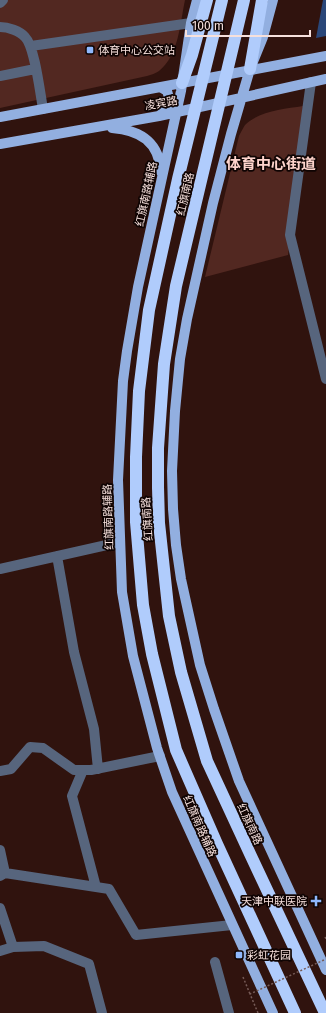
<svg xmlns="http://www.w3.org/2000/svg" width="326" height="1013" font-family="'Fira Sans','Noto Sans SC',sans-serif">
<rect width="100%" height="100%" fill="#30130e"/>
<!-- green -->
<path fill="#522821" d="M0,0H185C180,23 179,55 159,71C156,73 151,75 147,76L0,108Z
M303,106L288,255L205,277L239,136C241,132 243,128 245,125C259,111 284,109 303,106Z"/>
<!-- water -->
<path fill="#2a4779" d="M323,0H326V36L316,38Z"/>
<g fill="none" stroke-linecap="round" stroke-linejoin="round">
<!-- path -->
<path stroke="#765b57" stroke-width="1.5" stroke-dasharray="2 2" stroke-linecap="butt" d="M325,937L326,939
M243,977L250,994"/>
<!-- minor -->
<path stroke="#57657d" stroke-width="10" d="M0,3L3,0
M0,27C8,27 20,31 25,37C35,47 40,93 43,109
M31,46L191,23
M0,76L35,69
M311,82L290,235L326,379
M57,556L74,652L94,729L98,769
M0,569L120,542
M83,770L72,796L96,887
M0,771L11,769L30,747L43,748L74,770H91L160,756
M0,850L5,873
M0,876L5,873L109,889L136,935L232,925
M0,908L13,947
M0,951L13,947L44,946L89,964L102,1013
M215,962L229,1013"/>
<!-- major -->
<path stroke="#92afe0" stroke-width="10" d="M197,0L191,23L181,91L138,287L127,351L123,381L118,480L122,592L133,656L157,748L172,792L273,1013
M273,0L263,37L250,69L231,134L213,203L187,319L180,359L175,411L172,471L173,509L176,545L181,579L200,665L214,709L239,781L326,970
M159,116C169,108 172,104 167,91L160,87
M0,117L326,56
M112,128C140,130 159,142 161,172
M0,144L159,116L326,79"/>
<!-- highway -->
<path stroke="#b0ccfc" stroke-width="12" d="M250,69L262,0
M182,83L192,55L207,0
M136,482V522L143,605L152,654L176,750L217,844L295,1013
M158,487L159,523L169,616L181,672L207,761L251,856L325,1013"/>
<!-- path-bridge -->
<path stroke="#765b57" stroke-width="1.5" stroke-dasharray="2 2" stroke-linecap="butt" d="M258,1013L250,994L326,959"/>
<!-- highway-bridge -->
<path stroke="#b0ccfc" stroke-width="12" d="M136,482V457L139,391L149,310L178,179L222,0
M158,487V448L164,364L176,286L244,0"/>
</g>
<!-- markers -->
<g fill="#8fb8fd" stroke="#0f0403" stroke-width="1.5">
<rect x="86" y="46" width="8" height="8" rx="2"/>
<path d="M314 895h4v4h4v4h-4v4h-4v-4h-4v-4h4z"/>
<rect x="235" y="951" width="8" height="8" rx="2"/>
</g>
<g text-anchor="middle" stroke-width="3.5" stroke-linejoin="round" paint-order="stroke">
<!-- poi labels -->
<g font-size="11" fill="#f6e0dc" stroke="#0f0403" text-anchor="start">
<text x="98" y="54">体育中心公交站</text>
<text x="307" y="905" text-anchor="end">天津中联医院</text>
<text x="247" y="959">彩虹花园</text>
</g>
<!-- street labels -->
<g font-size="11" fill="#f6e0dc" stroke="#0f0403">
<text transform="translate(161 103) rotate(-11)" y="4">凌宾路</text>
<text transform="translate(146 194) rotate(-78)" y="4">红旗南路辅路</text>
<text transform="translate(185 194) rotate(-77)" y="4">红旗南路</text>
<text transform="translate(108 517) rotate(-92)" y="4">红旗南路辅路</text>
<text transform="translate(147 519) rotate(-94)" y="4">红旗南路</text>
<text transform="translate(250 824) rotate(65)" y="4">红旗南路</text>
<text transform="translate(200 826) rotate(66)" y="4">红旗南路辅路</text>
</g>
<!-- district labels -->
<g font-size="15" font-weight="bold" fill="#fed4cc" stroke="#0f0403">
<text x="271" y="169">体育中心街道</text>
</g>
</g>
<!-- scale -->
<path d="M186 30v6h124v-6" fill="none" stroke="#f6e0dc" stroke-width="2"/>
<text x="192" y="30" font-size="12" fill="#f6e0dc" stroke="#0f0403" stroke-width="3" paint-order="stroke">100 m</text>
</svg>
